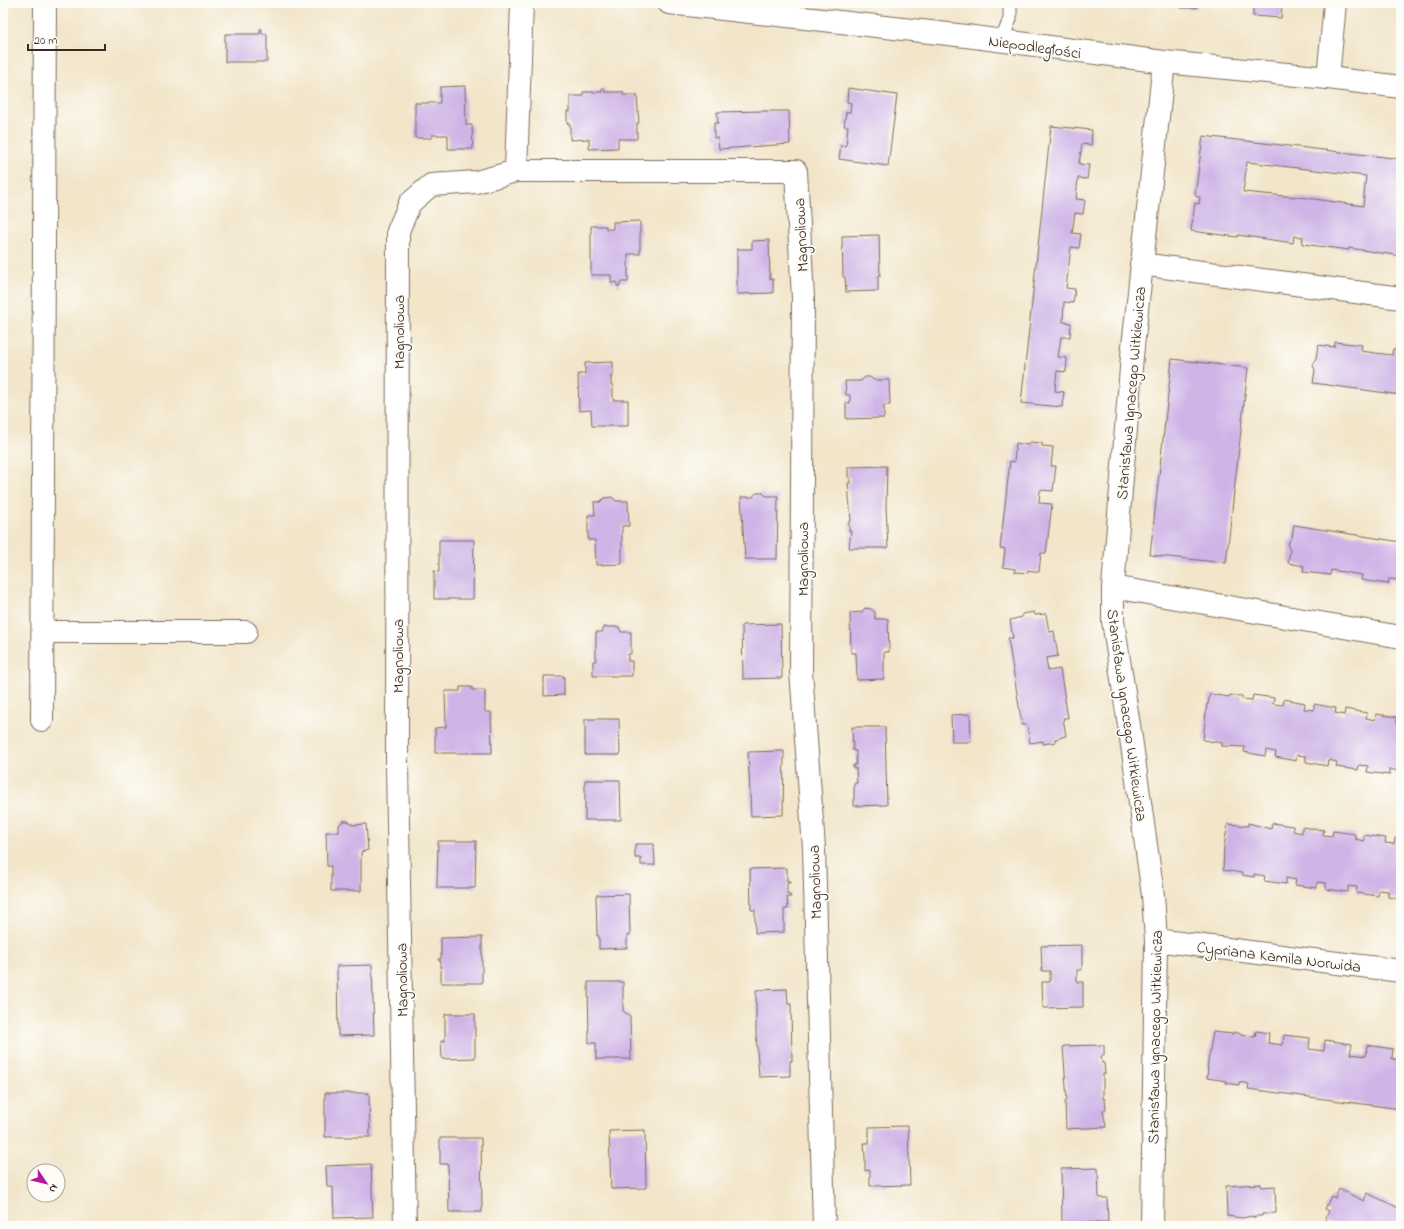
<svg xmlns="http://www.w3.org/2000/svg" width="1404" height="1229" font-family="'Indie Flower',sans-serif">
<rect width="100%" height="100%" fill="#fdfcf7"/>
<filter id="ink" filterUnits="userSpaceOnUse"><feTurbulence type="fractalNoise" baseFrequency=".025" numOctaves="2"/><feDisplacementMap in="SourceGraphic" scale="8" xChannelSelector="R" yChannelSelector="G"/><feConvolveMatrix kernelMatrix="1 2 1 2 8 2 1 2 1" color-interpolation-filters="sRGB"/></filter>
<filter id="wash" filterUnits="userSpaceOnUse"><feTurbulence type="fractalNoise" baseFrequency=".012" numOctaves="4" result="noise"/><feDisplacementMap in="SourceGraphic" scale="16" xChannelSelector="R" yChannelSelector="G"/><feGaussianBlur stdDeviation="0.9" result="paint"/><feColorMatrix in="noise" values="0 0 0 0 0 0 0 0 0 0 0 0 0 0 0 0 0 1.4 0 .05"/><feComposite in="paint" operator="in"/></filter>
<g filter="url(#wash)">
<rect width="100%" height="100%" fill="#f2e5c9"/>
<g id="blocks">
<!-- building -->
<path fill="#cfb5e7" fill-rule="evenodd" d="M1181,3H1197V8H1181Z
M1253,3H1285V5H1282L1281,18L1253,16Z
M1387,3H1401V7L1387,6Z
M3,26H6V40L3,41Z
M260,29H262V34H267V62H225V34H260Z
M3,62H5V77H3Z
M465,86L466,125H472L473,149H448V135H432V138H415V103H440V87Z
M602,88H604L605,92H623V95H637L639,123H637V139H618V148L589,149V139L570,140V124H567V111L570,112V96H583V92H602Z
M848,88L897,95L888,166L839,159L841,145L846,146L847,137L848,126H844L846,112H850L851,103L847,102Z
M764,111H789L790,144L719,149L718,138H714V123H718L717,112Z
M1051,126L1092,130L1091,145L1082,144L1079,164L1089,165L1087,179L1078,178L1076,199L1085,200L1083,214L1075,213L1072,233L1081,234L1079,248L1071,247L1066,288L1075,289L1073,303L1064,302L1063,322L1071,323L1070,337H1061L1058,357L1067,358L1066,372L1057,371L1055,391L1064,392L1062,407L1021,403Z
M1203,136L1401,159V256L1349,248V250L1302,244L1303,237L1294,236L1293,243L1238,235V237L1191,231L1195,203L1199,204L1200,197L1195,196ZM1247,162L1366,176L1363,206L1307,198L1243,192Z
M3,189H5V203H3Z
M640,221V254H628V282H620V286H617V282L611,283V275H591V226H606V229H613V222Z
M3,225H5V240H3Z
M879,235L880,276H878V291L846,292L845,277H843L842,236Z
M769,240L770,279H773V293L737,294V249H752V241Z
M1335,342L1362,345L1361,351L1376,353L1392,355L1393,349L1401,350V395L1313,383L1315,370L1313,365L1316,358L1318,345L1334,347Z
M3,351H5L4,365H3Z
M1172,359L1248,368L1226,563L1150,555Z
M613,362V376H611V385H613V400H628V426H592L591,410L579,411L578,374H585V363Z
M865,377H870L874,380H889L890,405H884V418L846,419V403H850V395H846L845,381H861Z
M1030,442L1042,443V446L1053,447L1051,466H1056L1053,491L1040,490L1039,503L1052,504L1046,553H1041L1039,572L1028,570V573L1015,572V569L1003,567L1005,549L1000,548L1010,461L1014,462L1016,443L1029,445Z
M887,466L886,507L888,548H849L851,531H849V521H851L848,483H850V477H848V467Z
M756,493H763L766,496H778L777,559H745L741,497H753Z
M612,497L616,501H628L629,526H622V564L596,565L595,540H588V515H595L594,502H600L604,498Z
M1294,525L1401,542V580L1389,579L1388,584L1361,580L1362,575L1331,570L1330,575L1303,572L1304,566L1288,563L1290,551L1288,546L1289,541L1292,538Z
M439,540H474L473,599H434V571L439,572Z
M865,608L871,609L875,612V619H888L889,652H884V679L857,680L856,653H851L850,613L862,612Z
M1034,612L1035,615L1046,614L1049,632L1054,631L1058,656L1046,658L1048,671L1060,669L1068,718H1063L1066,736L1055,739L1056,742L1043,744V741L1030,743L1027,725H1022L1008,638H1013L1010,620L1022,617V614Z
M781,624L782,678L743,679L742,625Z
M604,627H619L621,632H631V654H628V661H632V676H593V661H596V632H602Z
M544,676H564V695L544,696Z
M460,687H472V690H485V712H491L492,753H435V728L446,727L445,691H460Z
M1210,694L1229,697L1230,695L1242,696V699L1252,700L1253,695L1274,698L1273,704L1283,705L1284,699L1305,703L1304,709L1314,710V704L1336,708L1335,713L1344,715L1345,709L1367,713L1366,718L1375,720L1376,714L1397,717V723L1401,724V777L1398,776L1399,771L1389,769V775L1367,772L1368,766L1359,765L1358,770L1336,767L1337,762L1328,760L1327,766L1306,762V756L1297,755L1296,761L1275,757L1276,752L1266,750L1265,756L1244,752L1245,747L1222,746V743L1203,740L1207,704H1208Z
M970,714L971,742H952L951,715Z
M585,719H619L620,755H585Z
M852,727H885L887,805L854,806V783H857L856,768H853V765H856V751H853Z
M784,751L783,815L751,816L748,752Z
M585,780H620L621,820H585Z
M343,821H348L353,825L366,824L368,850L361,852V891H331V866H327L326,832H339V825Z
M1248,823L1271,829L1272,823L1293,826V831L1302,833V827L1324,830L1323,835L1332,836L1333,831L1355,834V839L1364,841V835L1386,838L1385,843L1394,844L1395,838L1401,839V899L1388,897V891L1379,890L1378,896L1356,893L1357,887L1348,886V892L1326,889V883L1317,882V888L1295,885L1296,880L1286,878V884L1264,881L1265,876L1254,874V877L1242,875V873L1223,870L1224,846L1228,824L1248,826Z
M438,841H476L475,888H437Z
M635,844H654L655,865H641V858H635Z
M787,868V881H790V883H787V894L790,895L791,897H787L788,909H784V932L755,933V910H751L750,869Z
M629,894L630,935H627V948L599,949V936H597L596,895Z
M482,937V983H441V961H439L438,959H441V938Z
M1082,945V970H1077V982H1083V1007L1043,1008L1042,982H1050V971H1042L1041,946Z
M372,965L374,1035L338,1036L337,966Z
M588,982H623V1011L630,1016L631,1059H596V1043H589Z
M787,989L788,1004H791L792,1061H790V1076L759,1077L756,1033V990Z
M445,1014H475V1058L442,1059L441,1041H445Z
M1256,1031L1269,1033L1268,1043L1283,1045L1284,1035L1310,1038L1309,1049L1324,1051L1325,1040L1352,1044L1350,1054L1366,1056L1367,1045L1393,1049L1392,1059L1401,1060V1109L1248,1089L1249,1084L1239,1082V1085L1226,1083L1227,1081L1207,1078L1208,1068H1207L1213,1032L1233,1034V1032L1255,1037Z
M1104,1045V1056H1101L1102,1063H1104L1105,1074H1103V1099H1105L1106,1110H1103L1106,1127L1066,1129L1065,1100H1067L1066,1087L1063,1046Z
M325,1093H369L370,1137H325Z
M908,1126L910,1185L870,1186V1170L865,1171V1157L864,1143H869V1127Z
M645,1130L646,1188L611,1189L609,1131Z
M440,1138H481L482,1212H449L448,1164H440Z
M371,1164L373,1217L334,1218L333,1187H327L326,1166Z
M1098,1168L1099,1198H1107L1108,1222L1062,1223L1061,1169Z
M1261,1184V1187L1275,1186L1276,1213L1262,1214V1216H1254V1218L1252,1216L1242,1218L1227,1216L1226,1186Z
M1339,1189L1364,1201L1367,1193L1401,1209V1226H1339L1325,1220L1329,1211L1325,1209L1331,1196L1335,1198Z"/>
</g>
</g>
<g filter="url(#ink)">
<use href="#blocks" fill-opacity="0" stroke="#7b6b5a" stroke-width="1"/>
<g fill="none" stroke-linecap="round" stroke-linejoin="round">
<!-- lane casing -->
<g stroke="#7b6b5a" stroke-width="15">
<path id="lane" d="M1001,42L1010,19V3"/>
</g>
<!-- street casing -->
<g stroke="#7b6b5a" stroke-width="24">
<path id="street" d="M1328,78L1335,3
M516,171L522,3
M1141,264L1401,298
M1113,587L1401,637
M43,632H246
M42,720L45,3
M1156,940L1401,971
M405,1226L397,765L398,231L410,203L431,185L476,182L516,171H796L803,298L801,671L814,848L824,1226
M1152,1226L1156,940L1153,895L1131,738L1113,621V587L1132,356L1164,62"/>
</g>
<!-- secondary casing -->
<g stroke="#7b6b5a" stroke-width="24">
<path id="secondary" d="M669,3L966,36L1164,62L1328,78L1401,87"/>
</g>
<!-- lane -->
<use href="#lane" stroke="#fff" stroke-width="13"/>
<!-- street -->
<use href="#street" stroke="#fff" stroke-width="22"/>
<!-- secondary -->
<use href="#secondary" stroke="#fff" stroke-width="22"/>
</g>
</g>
<g text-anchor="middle" stroke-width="3.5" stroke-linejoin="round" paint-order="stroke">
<!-- street labels -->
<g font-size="16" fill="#3b2a1e" stroke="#fdfcf7">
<text transform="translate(1035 46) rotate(8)" y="6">Niepodległości</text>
<text transform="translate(800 235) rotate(-93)" y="6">Magnoliowa</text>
<text transform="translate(398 332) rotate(-90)" y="6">Magnoliowa</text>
<text transform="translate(1130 393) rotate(-85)" y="6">Stanisława Ignacego Witkiewicza</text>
<text transform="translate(802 559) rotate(-90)" y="6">Magnoliowa</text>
<text transform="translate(397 656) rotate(-90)" y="6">Magnoliowa</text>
<text transform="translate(1128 715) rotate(82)" y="6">Stanisława Ignacego Witkiewicza</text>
<text transform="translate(814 882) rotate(-92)" y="6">Magnoliowa</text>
<text transform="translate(1279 956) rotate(7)" y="6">Cypriana Kamila Norwida</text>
<text transform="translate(401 980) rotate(-91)" y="6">Magnoliowa</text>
<text transform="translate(1154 1037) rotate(-89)" y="6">Stanisława Ignacego Witkiewicza</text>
</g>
</g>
<!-- margin -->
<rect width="1404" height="1229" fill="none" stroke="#fdfcf7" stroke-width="16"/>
<!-- north arrow -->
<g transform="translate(46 1183) rotate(125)"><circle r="19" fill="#fdfcf7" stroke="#afa8a0"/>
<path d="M0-3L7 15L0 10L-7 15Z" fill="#b5179e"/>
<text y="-6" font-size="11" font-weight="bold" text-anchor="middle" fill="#3b2a1e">N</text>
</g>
<!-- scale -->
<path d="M28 44v6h77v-6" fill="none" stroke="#3b2a1e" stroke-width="2"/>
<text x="34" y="44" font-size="12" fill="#3b2a1e" stroke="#fdfcf7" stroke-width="3" paint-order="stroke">20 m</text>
</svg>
